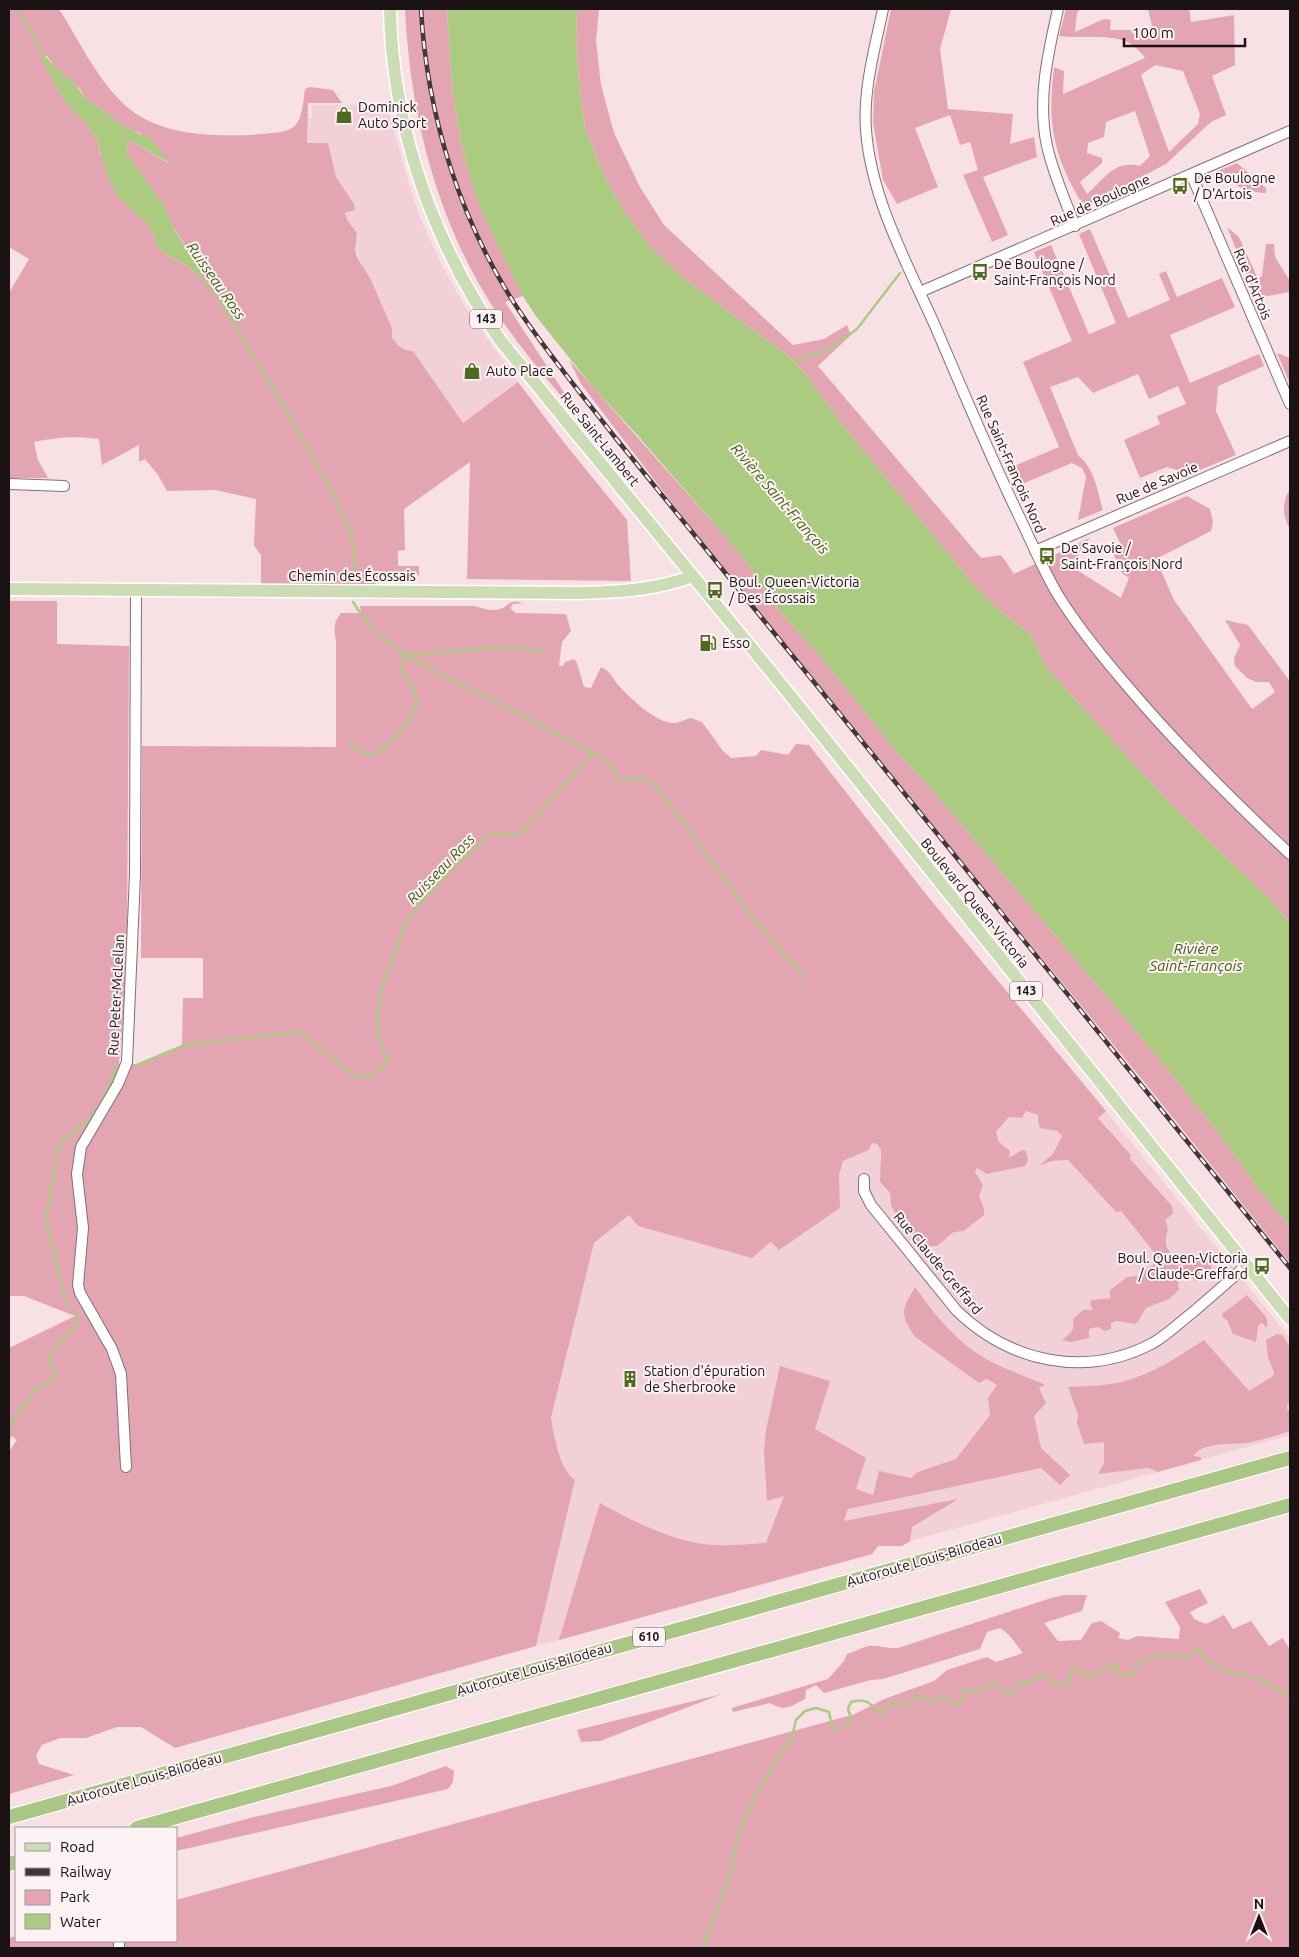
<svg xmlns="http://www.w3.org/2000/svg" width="1299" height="1957" font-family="Ubuntu,sans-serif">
<rect width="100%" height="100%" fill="#f8e1e5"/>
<!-- built -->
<path fill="#f1d1d7" d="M312,105H387L406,173L419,215L441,263L464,305L518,382L463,423L413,351H406L401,348L392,338V328L355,249L357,233L348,221L345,213L355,210L354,204L339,184L333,167L307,143V119H312Z
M1026,1111L1039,1115L1052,1131H1057L1063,1136L1053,1154L1041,1164L1068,1160L1116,1212L1121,1210L1160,1260L1137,1276L1127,1277L1112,1298L1092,1300L1093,1310L1074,1328L1071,1333L1089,1338L1088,1330L1117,1321L1135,1324L1138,1323L1146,1308L1169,1299L1179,1290L1178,1279L1182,1274L1204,1278L1211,1271L1212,1262L1203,1253L1184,1265L1170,1251L1166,1243L1168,1226L1130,1159L1131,1155L1098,1117L1106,1111L1290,1338V1435L910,1541L902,1546H878L872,1554L536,1646L575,1480L569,1476L555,1443L551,1419L594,1243L629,1215L752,1258L771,1242L840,1208L839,1175L843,1161L869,1150L872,1143L877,1144L881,1149L880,1160L883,1186L890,1193L891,1205L947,1239L954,1232L959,1231L984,1208L979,1196L983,1185L975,1172L978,1168L987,1174L1022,1150L1009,1158L1010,1151L999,1142L996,1132L1009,1117L1022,1118Z"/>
<!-- green -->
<path fill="#e3a5b2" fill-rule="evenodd" d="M9,9H59C81,43 99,85 132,111C167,137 220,137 262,134C271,133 284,133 292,128C303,121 303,101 305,89L310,87L333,90L342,103H308L307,143H328L336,177L354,204L355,210L345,213L348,221L357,233L355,249L357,257L370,278L392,328V338C399,346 402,351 413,351L463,423L518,382L566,445L627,520L631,581L467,579L470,462L404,509L405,550L398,551V566H419V575H380L375,585H261V555L254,546L256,499L215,490L167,491L158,475L145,459L139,462V445L102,465L99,439C76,436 57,437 34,442L38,460L48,478H9V293L29,259L9,247ZM41,56H47L54,66L80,89L86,99L106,112L119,124L128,129L140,133L170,164L130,140L127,142L128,155L200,269V278L189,267L164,253L156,244L153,233L145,222L132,210L101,155L96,138L85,122L71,109L57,89Z
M405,9H447L452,86L461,143L468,171L523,296L505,302L584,423C552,385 518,346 491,304C435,215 410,112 405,9Z
M577,9H599L596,41L601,85L614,133L640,187L664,225L793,345L824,339L847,325L851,335L818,366L981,558L1001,555L1014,574L1090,538L1079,552L1077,570L1121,598L1129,578L1122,573L1113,553L1123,549L1113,528L1187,496L1210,509L1213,522L1211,531L1156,559L1174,600L1252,709L1275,692L1269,682H1256L1247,678L1235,666L1234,658L1240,645L1225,620L1248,625L1289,680L1290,679V923L1265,894L1173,807L1046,667L1030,634L994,606L973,584L845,428L803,371L787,355L687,281L652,249L624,211L607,182L585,128L579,85L576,40Z
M891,9H951L940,49L948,109L1013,114L1010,144L1034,137L1037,157L983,177L1008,235L992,242L963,175L978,170L970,142L960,145L950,115L915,128L938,187L897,204L883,180L873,123L874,92Z
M1066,9H1080L1077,13L1075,32L1104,19L1111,20L1110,30H1145L1152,26L1148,9H1189L1191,22L1234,15L1235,65L1212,76L1226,115L1211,122L1166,164L1084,207C1053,155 1047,126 1054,67L1064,71L1063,94L1145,58C1141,52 1134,45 1127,42C1109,34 1080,39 1059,36ZM1155,65L1183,71L1200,114L1198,124L1169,152L1141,75ZM1135,111L1150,156L1140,166C1113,160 1105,179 1087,194L1080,182L1102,163V158L1087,153L1088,143L1104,137L1106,122Z
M1237,163L1266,188V193C1250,193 1227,183 1216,172Z
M1227,227L1239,237L1258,279L1262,276L1266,244H1274L1275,257L1290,281V292L1256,298Z
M1090,229L1128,318L1170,300L1159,274L1166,271L1177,297L1222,278L1235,307L1170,335L1190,383L1259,354L1264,366L1218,386L1216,411L1236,455L1190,474L1167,467L1140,478L1124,440L1160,424L1157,416L1186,404L1178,386L1149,399L1138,374L1093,393L1078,377L1050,387L1078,455C1095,469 1097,490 1103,510L1078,520L1086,477L1082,468L1072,463L1022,484L1014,466L1059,447L1023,362L1072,341L1034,252L1051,245L1089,334L1116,323L1079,234Z
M1277,353L1290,358V384Z
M569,360L718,528L747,563L777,608L820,656L893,747L940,799L1157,1056L1217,1131L1260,1191L1290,1226V1263L1144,1082L737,588L581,384Z
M1290,490V529C1283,518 1281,502 1290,490Z
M9,601H57V644L129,646L127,938L124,1004L119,1064H136L182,1045L183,998H203V958H141L142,746L336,747V642C334,630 333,623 341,613H361L360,606H474C482,608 492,612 500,609C512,605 507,599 523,603L513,604L510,608L516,613L566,614L571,631L562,642L559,666H563L565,662L574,659L577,663L584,687L591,688L601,667C611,671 612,678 619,686C630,698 658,725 676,723C681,722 686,719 691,718L702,722L723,751L731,758L756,756L761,750L788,755L796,744L809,745L929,898L1106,1111L1098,1118L1131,1155L1130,1159L1172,1206L1173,1213L1165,1220C1171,1231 1165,1234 1166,1244C1167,1252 1179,1260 1184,1265L1203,1253H1208L1212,1262L1211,1271L1204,1278L1196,1281L1189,1275L1182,1274L1178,1280L1179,1290L1169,1299L1146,1308L1138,1322L1135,1324L1117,1321L1111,1323V1329L1105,1331L1098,1327L1089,1329V1338L1071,1342L1062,1340C1071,1333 1075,1330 1073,1319L1083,1310H1093L1090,1304L1091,1300L1111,1298L1109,1291L1127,1277L1137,1276L1160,1260L1121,1211L1116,1212L1068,1160L1053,1161L1040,1165L1053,1154L1062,1136L1057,1131L1040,1128L1038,1121V1115L1026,1111L1022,1118L1009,1117L996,1132L999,1142L1010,1151L1009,1158L1022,1150L1026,1151L1028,1160L1025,1166L987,1174L977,1168L975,1172L983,1185L979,1196L984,1208V1215L964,1231L954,1232L937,1246H921L894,1211L891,1205L890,1193L880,1182L881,1150L877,1144L872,1143L869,1150L843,1161L839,1175L840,1208L779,1250L771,1242L752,1258L638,1226L629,1215L594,1243L551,1418C554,1436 560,1470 575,1480L536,1646L175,1748L141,1727H117L86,1738H60L42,1745L36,1755L39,1764L74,1775L9,1794V1469L10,1450L17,1440L9,1434V1348L75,1316L24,1296H9Z
M915,1287C932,1311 951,1335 975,1352C996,1367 1022,1374 1045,1385L1039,1388L1046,1403L1034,1416L1041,1448L1070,1475L1060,1485L1041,1468L848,1509L844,1521L958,1499L912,1527L910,1541L902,1546H878L872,1554L559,1640L600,1503C632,1521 678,1544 715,1545C732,1546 749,1544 766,1543L784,1496L767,1501L764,1451L766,1430L780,1366L830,1381L815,1429L866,1458L856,1489L873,1495L879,1471L911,1478L918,1472L956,1459L990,1415L988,1398L997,1385L987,1379L979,1383L914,1336L905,1320L904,1311L906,1303Z
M1247,1295L1267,1318V1328L1262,1323L1258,1326L1256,1342L1233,1334L1227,1320L1223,1318L1222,1314Z
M1277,1334L1282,1335L1290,1347V1403L1287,1405V1409L1290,1411V1431C1278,1435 1265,1439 1252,1442C1235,1446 1204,1440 1193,1456L1201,1457V1460L1158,1472L1148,1468L1098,1474L1104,1463V1442L1084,1444L1077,1423L1078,1415L1068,1387C1086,1386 1105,1386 1122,1382C1152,1374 1178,1357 1204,1340L1249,1391L1273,1376L1274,1372L1268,1358L1266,1340Z
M1200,1589L1208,1603L1190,1612L1194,1619L1206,1624L1224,1615L1233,1629L1251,1621L1269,1646L1283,1638L1290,1650V1948H9V1938L16,1936V1941H176V1900L855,1714L884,1699L934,1681L947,1670L987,1657L996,1662L1023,1653L1009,1635L1000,1628L987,1632L980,1649L899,1674L883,1679L871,1680L824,1693L816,1685L806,1690L805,1699C789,1707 786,1712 770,1703L733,1712L732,1708L828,1679L844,1661L847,1654C854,1652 861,1648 868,1646C878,1645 888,1649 898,1648L1051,1598L1065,1595H1087L1082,1611L1044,1623L1058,1641L1081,1640L1092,1623L1101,1621L1120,1633L1118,1638L1128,1640L1137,1636L1179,1639L1180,1627L1165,1602Z
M722,1694L600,1741L581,1742L577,1730Z
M446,1766L454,1771L453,1782L448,1789L176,1851V1838L250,1818L391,1786Z"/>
<!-- water -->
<path fill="#aacb80" d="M447,9H577L576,40L579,85L585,128L607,182L624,211L652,249L687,281L787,355L803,371L845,428L973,584L994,606L1030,634L1046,667L1173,807L1265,894L1290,923V1226L1260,1191L1217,1131L1157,1056L940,799L893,747L820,656L777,608L747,563L718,528L638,436L591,385L535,315L523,296L483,215L468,171L461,143L452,86Z
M42,52L54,66L75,84L86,99L106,112L119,124L151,139L171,164L130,140L127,142L128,155L163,204L176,232L200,269V278L189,267L164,253L156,244L153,233L145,222L118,197L108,177L96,138L85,122L71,109L57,89L40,56Z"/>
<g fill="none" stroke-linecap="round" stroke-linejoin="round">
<!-- stream -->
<path stroke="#aacb80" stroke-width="2.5" d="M18,9L43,53
M199,277L218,297L291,419L332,492L348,526L353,545L355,574L351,584
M792,361L828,350L857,329L900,273
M349,743C356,748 363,755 372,754C386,753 417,714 417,701C418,684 392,673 406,656L488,648L523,649L543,652
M593,753C605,760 615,763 616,777C635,787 637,766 660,791L750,914L805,978
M135,1066L185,1045L299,1032L355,1076L369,1077L388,1063L378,1036L377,1014L382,987L404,928L417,907L453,868L492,833L518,836L593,753C561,736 528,718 495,701C442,675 385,654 353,602
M55,1156L62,1139C74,1135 78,1126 90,1121L94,1111L97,1109C106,1094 111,1081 118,1065
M56,1161L46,1220L67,1306
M9,1428L35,1389L54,1381L55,1367L50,1364L48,1355L54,1353L61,1342L77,1325L76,1314
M9,1430L11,1435L9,1438
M703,1948L731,1872L738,1835L757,1792L792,1737L796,1720L805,1711L816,1708L829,1712L832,1727L837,1730L852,1721L848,1709L851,1702C867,1697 871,1704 881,1715L890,1703L906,1706L915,1696H922L927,1702L942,1698L959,1705L966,1689L979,1692L994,1683L1009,1696L1017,1686L1047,1675L1053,1684H1069L1071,1671L1078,1669L1087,1677L1116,1664L1118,1675L1133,1674C1134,1670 1136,1666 1139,1664C1152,1654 1175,1652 1188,1659L1195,1650L1199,1649C1213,1673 1233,1671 1256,1678C1268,1682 1279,1692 1290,1697"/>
<!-- minor casing -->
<g stroke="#836f73" stroke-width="12">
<path id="minor" d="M883,9C875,48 863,89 866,130C871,199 908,265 936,328C963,391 989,454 1019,516C1032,543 1043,570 1058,595C1077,626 1100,654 1123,681C1175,743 1231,799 1290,854
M1058,9C1048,53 1037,100 1047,146C1053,173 1065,200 1075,226
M1191,174L1290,404
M920,292L1290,131
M9,484L64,486
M1035,551L1290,441
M864,1179V1191L871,1205L957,1311C1010,1362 1085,1379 1153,1343C1167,1335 1179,1323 1192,1313C1210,1297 1229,1282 1246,1265
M126,1467L121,1374L112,1349L80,1293L78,1285L83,1228L77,1174L81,1147L118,1084L127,1062L135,875L136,590
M119,1948V1941"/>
</g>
<!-- major casing -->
<g stroke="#fff" stroke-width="15">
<path id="major" d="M390,9C392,128 433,242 500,340L781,684L1290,1319
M9,589L580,593C619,592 656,590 693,576"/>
</g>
<!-- highway casing -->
<g stroke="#fff" stroke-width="16">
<path id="highway" d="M9,1817L1290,1458
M137,1828L1290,1505
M9,1864L16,1862"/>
</g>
<!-- minor -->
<use href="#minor" stroke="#fff" stroke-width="10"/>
<!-- major -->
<use href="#major" stroke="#ccddb6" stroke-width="12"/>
<!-- highway -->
<use href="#highway" stroke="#aac685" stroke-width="14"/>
<!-- rail casing -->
<g stroke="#413739" stroke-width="4.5">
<path id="rail" d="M421,9C427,116 460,222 520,312C549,355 582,395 614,436L1290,1268"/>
</g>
<!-- rail -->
<use href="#rail" stroke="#fcf2f4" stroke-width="2.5" stroke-dasharray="8" stroke-linecap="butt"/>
</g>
<!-- icons -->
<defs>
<g id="shop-bare" transform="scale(1.35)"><path d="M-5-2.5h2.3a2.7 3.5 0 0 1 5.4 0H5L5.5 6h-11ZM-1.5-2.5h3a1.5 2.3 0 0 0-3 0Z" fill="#4d6a1d" stroke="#fcf2f4" stroke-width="2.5" paint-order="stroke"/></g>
<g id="bus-bare" transform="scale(1.35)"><path d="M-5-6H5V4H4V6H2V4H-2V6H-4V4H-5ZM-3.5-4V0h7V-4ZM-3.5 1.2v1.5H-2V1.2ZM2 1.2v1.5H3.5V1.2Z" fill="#4d6a1d" stroke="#fcf2f4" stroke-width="2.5" paint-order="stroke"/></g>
<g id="fuel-bare" transform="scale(1.35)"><path d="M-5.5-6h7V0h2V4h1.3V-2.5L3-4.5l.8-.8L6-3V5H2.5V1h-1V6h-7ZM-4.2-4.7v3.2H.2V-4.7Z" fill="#4d6a1d" stroke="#fcf2f4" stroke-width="2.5" paint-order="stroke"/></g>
<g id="building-bare" transform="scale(1.35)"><path d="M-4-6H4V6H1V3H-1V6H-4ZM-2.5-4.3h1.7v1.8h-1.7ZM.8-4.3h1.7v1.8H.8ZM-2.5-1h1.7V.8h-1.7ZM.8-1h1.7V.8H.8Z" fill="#4d6a1d" stroke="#fcf2f4" stroke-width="2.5" paint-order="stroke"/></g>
</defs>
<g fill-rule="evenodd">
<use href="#shop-bare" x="344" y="115"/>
<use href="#bus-bare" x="1180" y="186"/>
<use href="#bus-bare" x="980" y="272"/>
<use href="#shop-bare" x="472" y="371"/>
<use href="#bus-bare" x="1047" y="556"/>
<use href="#bus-bare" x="715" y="590"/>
<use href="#fuel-bare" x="708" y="643"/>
<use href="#bus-bare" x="1262" y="1266"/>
<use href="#building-bare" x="630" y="1379"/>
</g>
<g text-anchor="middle" stroke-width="4" stroke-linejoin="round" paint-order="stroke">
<!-- shield labels -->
<g fill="#fcf2f4" stroke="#5e5557" stroke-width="1">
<rect x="470" y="309.5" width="32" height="19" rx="4"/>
<rect x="1010" y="981.5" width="32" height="19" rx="4"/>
<rect x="633" y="1627.5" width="32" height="19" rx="4"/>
</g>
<g font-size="12" font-weight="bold" fill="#1a1214">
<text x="486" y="323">143</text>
<text x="1026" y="995">143</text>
<text x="649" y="1641">610</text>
</g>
<!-- poi labels -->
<g font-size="14" fill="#1a1214" stroke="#fcf2f4" text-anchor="start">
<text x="358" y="112">Dominick<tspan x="358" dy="16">Auto Sport</tspan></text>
<text x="1194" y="183">De Boulogne<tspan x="1194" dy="16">/ D'Artois</tspan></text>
<text x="994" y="269">De Boulogne /<tspan x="994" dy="16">Saint-François Nord</tspan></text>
<text x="486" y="376">Auto Place</text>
<text x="1061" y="553">De Savoie /<tspan x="1061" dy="16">Saint-François Nord</tspan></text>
<text x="729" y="587">Boul. Queen-Victoria<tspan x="729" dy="16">/ Des Écossais</tspan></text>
<text x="722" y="648">Esso</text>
<text x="1248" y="1263" text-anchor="end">Boul. Queen-Victoria<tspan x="1248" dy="16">/ Claude-Greffard</tspan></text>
<text x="644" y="1376">Station d'épuration<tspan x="644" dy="16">de Sherbrooke</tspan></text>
</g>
<!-- street labels -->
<g font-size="14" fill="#1a1214" stroke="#fcf2f4">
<text transform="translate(1100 200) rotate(-24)" y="5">Rue de Boulogne</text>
<text transform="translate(1253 284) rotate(67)" y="5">Rue d'Artois</text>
<text transform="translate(600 439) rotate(51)" y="5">Rue Saint-Lambert</text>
<text transform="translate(1011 464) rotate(66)" y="5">Rue Saint-François Nord</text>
<text transform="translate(1157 483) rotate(-23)" y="5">Rue de Savoie</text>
<text x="352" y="581">Chemin des Écossais</text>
<text transform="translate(975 903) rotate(51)" y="5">Boulevard Queen-Victoria</text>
<text transform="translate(116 995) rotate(-87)" y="5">Rue Peter-McLellan</text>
<text transform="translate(938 1263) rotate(50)" y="5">Rue Claude-Greffard</text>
<text transform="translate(924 1560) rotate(-16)" y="5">Autoroute Louis-Bilodeau</text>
<text transform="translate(534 1669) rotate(-16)" y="5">Autoroute Louis-Bilodeau</text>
<text transform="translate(144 1779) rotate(-16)" y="5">Autoroute Louis-Bilodeau</text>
</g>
<!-- water labels -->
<g font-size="15" font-style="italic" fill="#425e0e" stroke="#fcf2f4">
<text transform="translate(216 281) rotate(55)" y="5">Ruisseau Ross</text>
<text transform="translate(780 499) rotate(49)" y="5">Rivière Saint-François</text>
<text transform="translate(441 869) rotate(-46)" y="5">Ruisseau Ross</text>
<text x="1196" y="954">Rivière<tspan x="1196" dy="17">Saint-François</tspan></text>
</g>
</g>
<!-- border -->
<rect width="1299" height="1957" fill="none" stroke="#1a1214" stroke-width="20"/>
<!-- legend -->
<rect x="15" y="1827" width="162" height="115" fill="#fcf2f4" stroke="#a2989a"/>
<rect x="25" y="1843" width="25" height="8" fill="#ccddb6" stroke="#a2989a"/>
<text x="60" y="1852" font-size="15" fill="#1a1214">Road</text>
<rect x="25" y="1868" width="25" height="8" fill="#413739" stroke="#a2989a"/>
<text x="60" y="1877" font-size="15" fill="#1a1214">Railway</text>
<rect x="25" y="1890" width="25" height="15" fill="#e3a5b2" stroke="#a2989a"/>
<text x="60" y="1902" font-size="15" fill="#1a1214">Park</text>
<rect x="25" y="1914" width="25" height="15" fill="#aacb80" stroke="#a2989a"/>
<text x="60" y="1927" font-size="15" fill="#1a1214">Water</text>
<!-- north arrow -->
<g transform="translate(1259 1917)" stroke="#fcf2f4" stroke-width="4" paint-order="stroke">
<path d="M0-4L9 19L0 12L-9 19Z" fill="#1a1214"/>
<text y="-8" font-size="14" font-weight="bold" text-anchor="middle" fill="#1a1214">N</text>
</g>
<!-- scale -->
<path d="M1124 38v8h121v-8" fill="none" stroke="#1a1214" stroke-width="2.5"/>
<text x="1132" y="38" font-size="15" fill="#1a1214" stroke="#fcf2f4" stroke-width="4" paint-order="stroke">100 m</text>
</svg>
